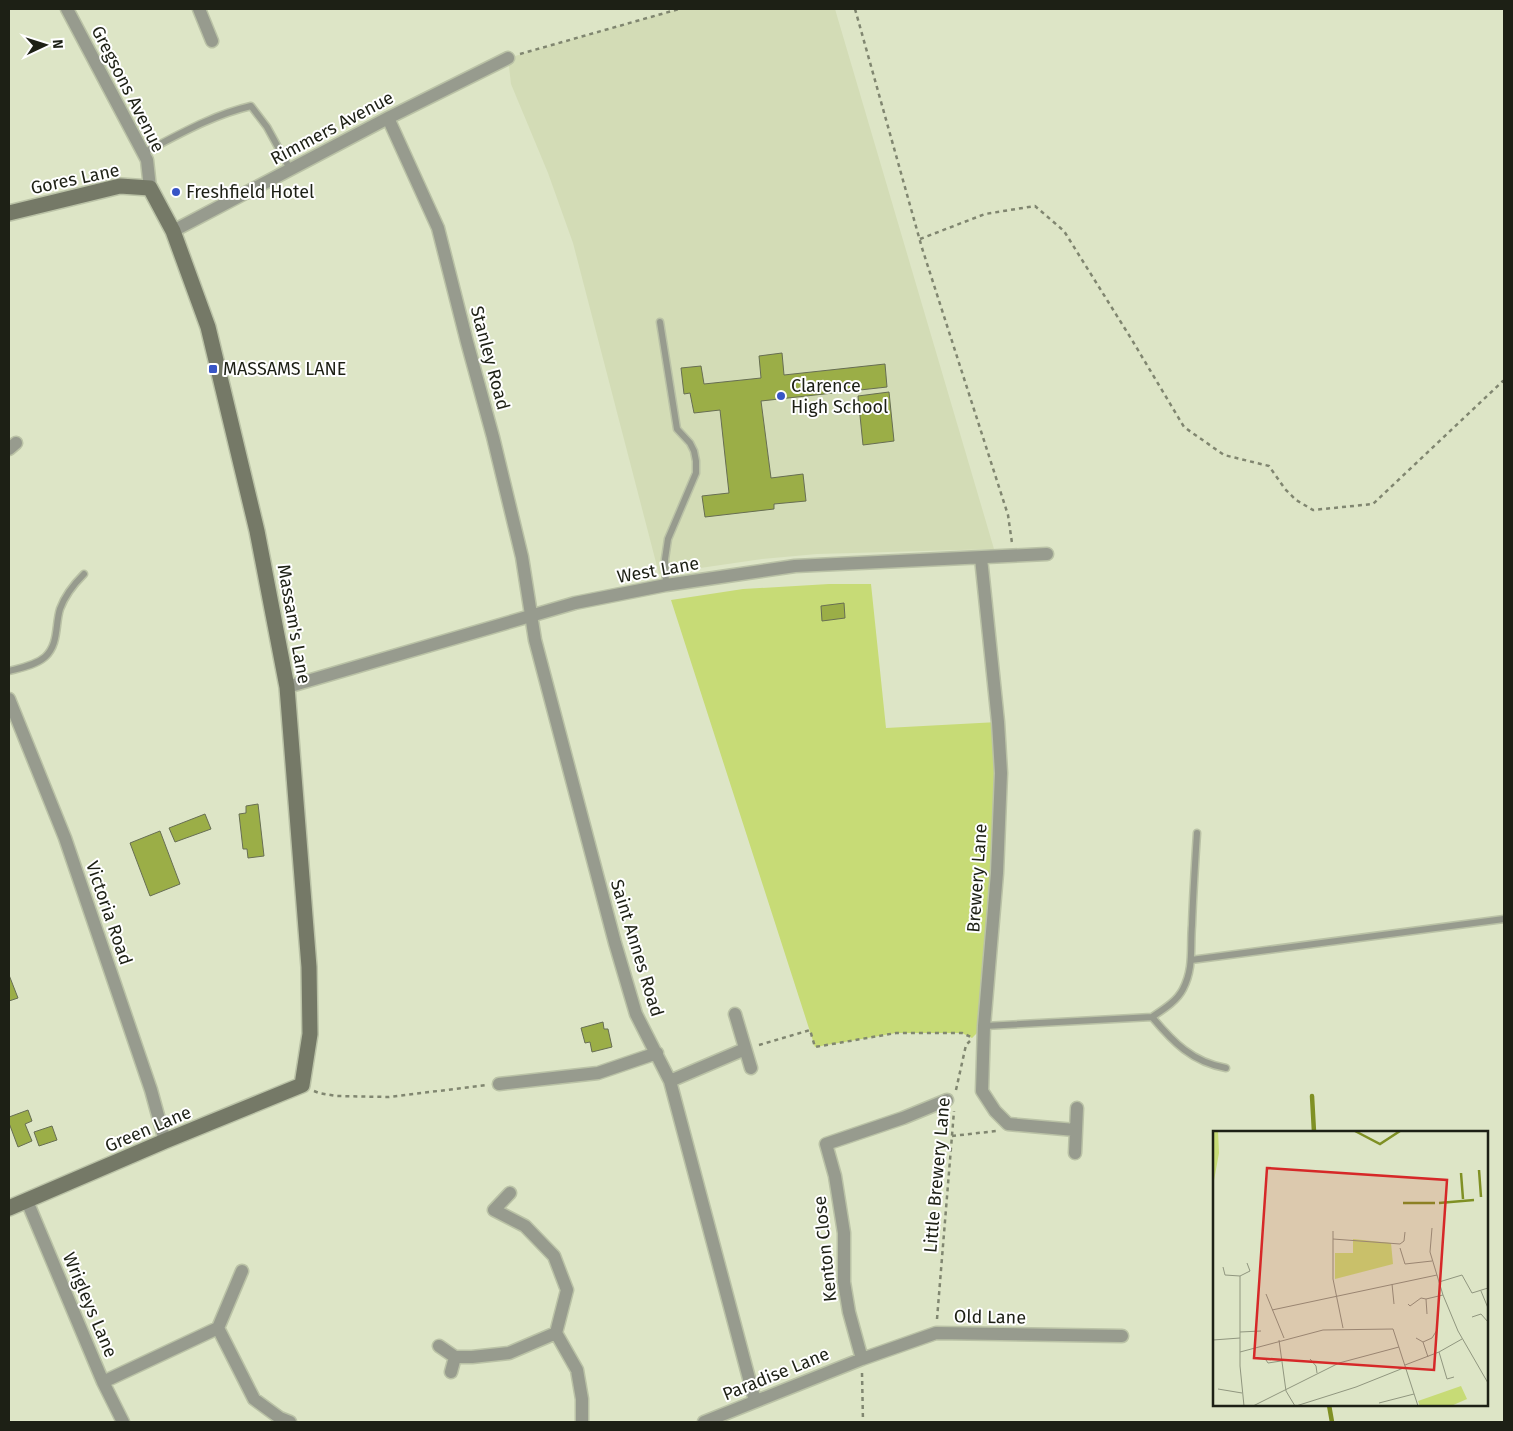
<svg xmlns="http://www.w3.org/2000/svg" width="1513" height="1431" font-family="'Fira Sans',sans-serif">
<rect width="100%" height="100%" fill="#dde5c6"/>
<!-- built -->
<path fill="#d3dcb6" d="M679,9H835L994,549L817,554L762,559L659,574L573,243L548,173L511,84L508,58Z"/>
<!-- green -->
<path fill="#c7db76" d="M829,584H871L886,728L998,722L1001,773L984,1026L972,1038L962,1033H896L815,1047L671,600L743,589Z"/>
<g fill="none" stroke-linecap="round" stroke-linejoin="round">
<!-- stream -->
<path stroke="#7f9024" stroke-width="4.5" d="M1312,1096L1314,1132
M1329,1405L1332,1422"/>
</g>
<!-- building -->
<path fill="#9bae47" stroke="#676e53" d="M782,353L784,375L885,364L887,387L761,401L771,478L803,474L806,501L774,504V509L705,517L702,496L729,493L720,410L694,413L690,393L684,394L681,368L701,366L704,384L761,378L759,356Z
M889,392L894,441L863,445L858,396Z
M844,603L845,618L822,621L821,606Z
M258,804L264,856L248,858L247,849H243L239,814L246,813V806Z
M205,814L211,829L175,842L169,828Z
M160,831L180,884L150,896L130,843Z
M9,975L18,998L9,1001Z
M603,1022L604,1029H608L612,1047L592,1052L590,1042L585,1043L581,1028Z
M28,1110L32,1121L25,1124L32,1141L18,1147L9,1123V1117Z
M52,1126L57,1140L39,1146L34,1132Z"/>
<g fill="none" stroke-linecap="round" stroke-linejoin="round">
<!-- lane casing -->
<g stroke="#bac2a6" stroke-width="9">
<path id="lane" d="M143,153C178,135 212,115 251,106L267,127L290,169
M660,322L677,429L690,443L694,451L696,461V473L668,539L665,559L666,585
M9,671C20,668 36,665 45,657C59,644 55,625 60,609C65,595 74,584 84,574
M1191,960L1504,919
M1152,1017C1173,1042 1192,1062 1226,1068
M984,1026L1152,1017C1164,1009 1177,1001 1183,989C1194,968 1190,948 1192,925C1193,895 1195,864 1197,833"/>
</g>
<!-- street casing -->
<g stroke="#bac2a6" stroke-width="15">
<path id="street" d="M67,9L147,160L150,188
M199,9L212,41
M388,118L438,228L467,342L493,437L522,557L535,640L615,943L636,1014L670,1081L755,1401
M173,231L388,118L508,58
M9,449L16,443
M981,558L998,722L1001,773L997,873L984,1026L982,1091L995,1111L1008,1124L1075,1130
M287,687L575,603L666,585L795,566L1047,554
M9,699L65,838L151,1090L165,1141
M735,1014L751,1068
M670,1081L745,1049
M499,1084L598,1073L657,1053
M1075,1153L1077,1108
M27,1201L103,1382L123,1422
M218,1328L254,1399L280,1418L290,1422
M556,1333L577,1370L582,1399V1422
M439,1346L455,1357H472L509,1353L556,1333L567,1290L554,1256L525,1226L494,1210L510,1193
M862,1359L849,1312L844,1282V1233L835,1176L826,1144L903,1118L947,1100
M451,1372L455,1357
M103,1382L218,1328L242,1271
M704,1422L862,1359L936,1333L1122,1336"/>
</g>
<!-- secondary casing -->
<g stroke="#bac2a6" stroke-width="18">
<path id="secondary" d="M9,213L120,186L150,188L173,231L208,327L257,531L287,687L309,967L310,1034L302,1085L165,1141L9,1208"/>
</g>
<!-- path -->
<path stroke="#808670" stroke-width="2.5" stroke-dasharray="4 4" stroke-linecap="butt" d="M855,9L922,248L1008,515L1012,543
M520,54L679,9
M920,239L985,214L1035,206L1064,231L1132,340L1184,427L1224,455L1269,466L1285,489L1296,500L1313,510L1373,504L1503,381L1504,382
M759,1045L810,1030L815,1047L896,1033H962L971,1037
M956,1090L966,1045L970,1041
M314,1091L319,1093L336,1096L389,1097L487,1085
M952,1136L996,1131
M937,1319L954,1111
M862,1373L863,1422"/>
<!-- lane -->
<use href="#lane" stroke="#979b8e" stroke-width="6"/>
<!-- street -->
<use href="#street" stroke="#979b8e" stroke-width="12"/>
<!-- secondary -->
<use href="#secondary" stroke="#757967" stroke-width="15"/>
</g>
<!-- markers -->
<g fill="#3855c6" stroke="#fff" stroke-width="2">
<circle cx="176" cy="192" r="5"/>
<rect x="208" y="364" width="10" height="10" rx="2.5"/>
<circle cx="781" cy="396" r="5"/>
</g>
<g text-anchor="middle" stroke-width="4" stroke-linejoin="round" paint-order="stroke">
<!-- street labels -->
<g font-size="18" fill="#1d2015" stroke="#fff">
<text transform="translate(128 89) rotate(63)" y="6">Gregsons Avenue</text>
<text transform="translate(332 128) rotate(-28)" y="6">Rimmers Avenue</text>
<text transform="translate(75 179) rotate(-12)" y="6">Gores Lane</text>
<text transform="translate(490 358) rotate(75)" y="6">Stanley Road</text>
<text transform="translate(658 570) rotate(-10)" y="6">West Lane</text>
<text transform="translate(294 624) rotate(80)" y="6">Massam's Lane</text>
<text transform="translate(977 878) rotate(-86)" y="6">Brewery Lane</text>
<text transform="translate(109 913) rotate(71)" y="6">Victoria Road</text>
<text transform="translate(637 948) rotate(73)" y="6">Saint Annes Road</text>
<text transform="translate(148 1129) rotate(-23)" y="6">Green Lane</text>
<text transform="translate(937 1175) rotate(-85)" y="6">Little Brewery Lane</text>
<text transform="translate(825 1249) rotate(-96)" y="6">Kenton Close</text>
<text transform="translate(90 1305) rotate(67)" y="6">Wrigleys Lane</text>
<text transform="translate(990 1317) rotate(1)" y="6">Old Lane</text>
<text transform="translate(776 1374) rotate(-22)" y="6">Paradise Lane</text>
</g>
<!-- poi labels -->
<g font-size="18" fill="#1d2015" stroke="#fff" text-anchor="start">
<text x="186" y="198">Freshfield Hotel</text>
<text x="223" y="375">MASSAMS LANE</text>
<text x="791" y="392">Clarence<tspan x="791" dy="21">High School</tspan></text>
</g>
</g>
<!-- overview -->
<g transform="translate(1213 1131)">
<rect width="275" height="275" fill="#dde5c6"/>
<path d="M0,0H5L6,22L0,55ZM140,108L178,112L180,133L122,148V122H140ZM248,255L254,268L238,275H207L205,270Z" fill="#c7db76"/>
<path fill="none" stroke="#7f9024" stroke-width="2.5" d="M142,0L167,13L187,0M266,39L268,66M248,42L250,68M190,72H222M226,72L261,69"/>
<path fill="none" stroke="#90967f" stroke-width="1" d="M219,97L217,121L230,164L245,200L275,252M120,100V148L130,197M120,108L187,113L191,110L192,101M187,117L192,133L219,130M10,136L12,144L27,145L37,140L34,132M27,145V235L31,275M226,151L249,144L259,162L275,157M179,153L181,173M268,160L275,177M53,163L71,207M213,168L230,164M195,173L197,175L208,167L213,168L214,183M59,179L224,144M259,186L268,183L275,191M27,201L48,200M203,207L210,211L215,226M0,209L27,207M66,209L73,260L82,275M210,211L219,207L224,199M27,221L110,199L180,198L205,275M226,221L234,248L241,246M97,228L103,235L104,242M53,229L55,232L68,230M192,234L226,221L249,208M5,258L29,262M166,272L201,263M40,275L126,232L186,216M83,275L143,256L193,236"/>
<path fill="#d62828" fill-opacity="0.15" stroke="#d62828" stroke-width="2.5" d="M54,37L234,49L221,239L41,227Z"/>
<rect width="275" height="275" fill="none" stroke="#1d2015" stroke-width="2.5"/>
</g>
<!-- border -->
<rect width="1513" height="1431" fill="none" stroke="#1d2015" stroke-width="20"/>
<!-- north arrow -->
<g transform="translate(45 45) rotate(86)" stroke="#ffffff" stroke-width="4" paint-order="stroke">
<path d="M0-4L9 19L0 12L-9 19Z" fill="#1d2015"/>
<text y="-8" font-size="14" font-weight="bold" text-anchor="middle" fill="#1d2015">N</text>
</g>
</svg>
